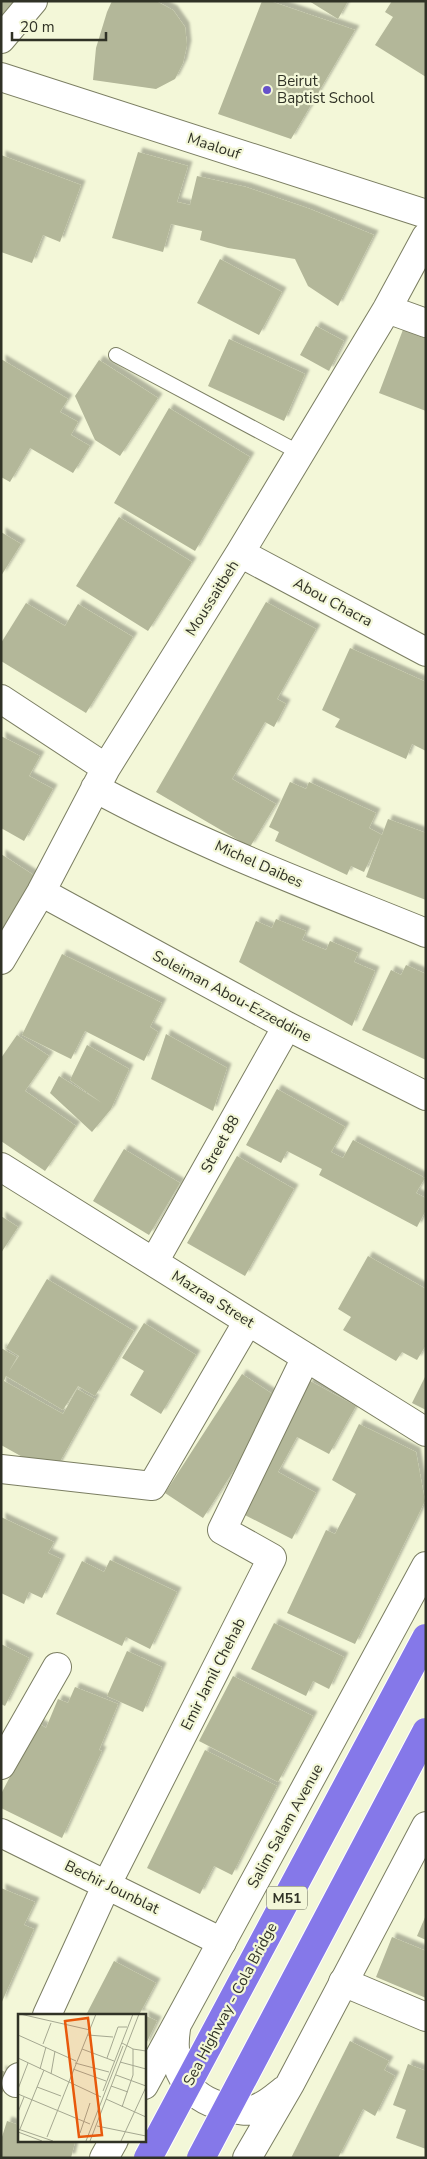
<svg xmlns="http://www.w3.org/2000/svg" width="427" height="2159" font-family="'Nunito Sans',sans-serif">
<defs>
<filter id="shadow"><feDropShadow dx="4.5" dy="-4.5" stdDeviation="1" flood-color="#0004"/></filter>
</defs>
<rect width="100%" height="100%" fill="#f3f7d8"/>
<!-- building -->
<path fill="#b3b799" filter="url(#shadow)" d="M1,1H19L1,25Z
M112,1H156L173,10L185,27L187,45L183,63L175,79L156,89L93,80L96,48L107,12Z
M262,1H270L355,30L291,139L218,114Z
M309,1H348L338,19Z
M392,1H426V77L375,45L393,17L385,12Z
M138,152L188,166L177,202L190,205L197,176L246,187L310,209L374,235L338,306L308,286L295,259L228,248L200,240L202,231L171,224L163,252L112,238Z
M1,155L81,185L60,242L43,235L32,263L1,252Z
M220,259L282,292L259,335L197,303Z
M316,326L344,341L329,371L300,355Z
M404,327L426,335V411L379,393Z
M229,339L305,374L284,421L208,386Z
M1,359L68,399L60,412L78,422L71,435L90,446L73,473L30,448L10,482L1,477Z
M99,360L158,398L120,456L95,440L75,396Z
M169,408L250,457L195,551L114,503Z
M119,517L192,562L148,631L76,586Z
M1,532L21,544L1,576Z
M266,602L316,629L277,699L286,704L274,727L265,722L232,779L276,804L250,847L156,792Z
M26,603L65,626L78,604L133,637L86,713L1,661V643Z
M350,648L426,682V751L412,744L406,759L335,727L340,719L322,710Z
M1,736L40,756L29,776L53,789L24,841L1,828Z
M290,782L306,789L309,782L376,813L369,828L382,835L388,819L426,833V900L366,877L381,836L364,872L351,866L347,875L275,841L279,832L269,827Z
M1,854L35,876L1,932Z
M276,919L306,931L302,940L326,950L330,941L358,953L354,962L375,971L352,1026L239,962L256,921L272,928Z
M62,954L162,1003L150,1027L158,1032L144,1061L85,1031L71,1059L22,1035Z
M406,965L426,974V1060L362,1030L391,970L401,975Z
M166,1034L227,1068L213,1111L151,1079Z
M17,1035L49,1056L25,1091L76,1126L45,1171L1,1141V1058Z
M87,1045L129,1069L111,1109L92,1132L50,1093L59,1076L102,1103L70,1080Z
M277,1089L345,1127L331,1152L343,1158L353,1140L425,1178L416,1193L426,1198V1210L417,1227L319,1175L322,1169L287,1151L281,1163L246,1145Z
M124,1149L180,1183L149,1235L93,1201Z
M237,1156L294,1189L245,1276L187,1243Z
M1,1216L18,1227L1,1253Z
M368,1256L426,1289V1345L417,1360L402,1352L396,1361L343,1330L351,1317L338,1309Z
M47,1279L134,1331L95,1396L78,1386L63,1410L6,1376L4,1381L63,1414L77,1389L95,1399L53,1474L1,1445V1348L17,1357L8,1373L19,1356L6,1348Z
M144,1323L196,1355L161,1414L130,1395L144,1371L122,1358Z
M242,1374L280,1399L203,1518L165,1493Z
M426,1375V1410L412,1403Z
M310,1381L356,1406L329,1454L297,1437L278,1472L316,1493L292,1539L239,1512Z
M359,1424L416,1452L425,1501L355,1644L287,1613L326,1530L335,1534L356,1494L332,1480Z
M1,1517L54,1542L48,1553L61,1559L42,1598L29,1592L24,1604L1,1593Z
M110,1560L177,1592L150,1649L126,1637L122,1646L56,1614L82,1561L104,1572Z
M274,1623L344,1657L329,1689L313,1681L306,1696L251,1669Z
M1,1644L29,1658L5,1706L1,1704Z
M127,1651L162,1667L143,1712L107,1696Z
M233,1676L313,1716L278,1782L199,1741Z
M75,1687L118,1704L99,1750L102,1751L62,1838L1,1808V1794L38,1723L46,1728L58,1699L68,1703Z
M205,1750L277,1786L232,1875L214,1866L200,1894L147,1868Z
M1,1888L35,1902L24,1925L34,1929L1,2004Z
M426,1915V1940L417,1936Z
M392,1937L426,1951V1998L376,1977Z
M114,1961L156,1983L140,2013L157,2021L144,2048V2015H86Z
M350,2041L389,2061L384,2070L395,2076L375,2116L363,2109L338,2158H291Z
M408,2064L426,2071V2149L396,2138L406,2110L393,2105Z
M1,2070L12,2075L1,2095Z
M7,2121L19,2125V2140L75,2142L71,2158H1V2140Z"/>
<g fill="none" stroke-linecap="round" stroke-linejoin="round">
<!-- lane casing -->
<g stroke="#7b7e62" stroke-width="16">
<path id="lane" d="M116,355L300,453"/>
</g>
<!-- street casing -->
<g stroke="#7b7e62" stroke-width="30">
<path id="street" d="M1,39L33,1
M1,77L426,214
M387,309L426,323
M240,553L426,652
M1,699L106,768
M95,788C200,845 315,888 426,933
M41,892L287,1026L426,1096
M1,960L41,892L106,768L240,553L387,309L426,237
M1,1167L426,1432
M154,1262L287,1026
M1,1469L152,1486L248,1321
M1,1765L57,1667
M1,1833L222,1942
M343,1982L426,2017
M47,2015L107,1884L272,1558L222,1530L306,1357
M16,2083L19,2077"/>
</g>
<!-- secondary casing -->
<g stroke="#7b7e62" stroke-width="30">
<path id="secondary" d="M176,2029C170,2067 186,2098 225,2107C234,2109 246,2113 255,2109C267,2105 275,2097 284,2090
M144,2085L426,1566
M104,2158L114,2140
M247,2158L290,2084L426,1826"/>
</g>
<!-- lane -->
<use href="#lane" stroke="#fff" stroke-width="14"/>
<!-- street -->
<use href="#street" stroke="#fff" stroke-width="28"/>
<!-- secondary -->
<use href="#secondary" stroke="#fff" stroke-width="28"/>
<!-- highway-bridge casing -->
<g stroke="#fff" stroke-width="30" stroke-linecap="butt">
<path id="highway-bridge" d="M148,2158L426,1638
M201,2158L426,1732"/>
</g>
<!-- highway-bridge -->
<use href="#highway-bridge" stroke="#8578e9" stroke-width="28"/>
</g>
<!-- markers -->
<circle fill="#6651ca" stroke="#f3f7d8" stroke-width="2" cx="267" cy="90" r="5"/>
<g text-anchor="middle" stroke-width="4.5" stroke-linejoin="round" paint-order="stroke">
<!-- shield labels -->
<rect fill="#f3f7d8" stroke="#6a6d5b" stroke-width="1" x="267" y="1886.5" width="40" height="23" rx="4"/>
<g font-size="14" font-weight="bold" fill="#303226">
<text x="287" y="1903">M51</text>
</g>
<!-- poi labels -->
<g font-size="15" fill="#303226" stroke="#f3f7d8" text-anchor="start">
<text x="277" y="86">Beirut<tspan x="277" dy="17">Baptist School</tspan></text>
</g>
<!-- street labels -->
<g font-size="15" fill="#303226" stroke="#f3f7d8">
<text transform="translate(214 146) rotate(18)" y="5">Maalouf</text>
<text transform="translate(212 598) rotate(-58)" y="5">Moussaitbeh</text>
<text transform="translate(333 602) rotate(28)" y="5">Abou Chacra</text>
<text transform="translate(259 864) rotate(24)" y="5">Michel Daibes</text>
<text transform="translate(232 996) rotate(28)" y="5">Soleiman Abou-Ezzeddine</text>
<text transform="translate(220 1144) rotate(-61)" y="5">Street 88</text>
<text transform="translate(213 1299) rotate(32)" y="5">Mazraa Street</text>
<text transform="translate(213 1674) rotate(-63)" y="5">Emir Jamil Chehab</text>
<text transform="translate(285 1826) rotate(-61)" y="5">Salim Salam Avenue</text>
<text transform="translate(112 1887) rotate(26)" y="5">Bechir Jounblat</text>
<text transform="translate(230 2004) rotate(-62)" y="5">Sea Highway - Cola Bridge</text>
</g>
</g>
<!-- overview -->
<g transform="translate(18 2014)">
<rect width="128" height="128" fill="#f3f7d8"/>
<path fill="none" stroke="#a5a891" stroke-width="1" d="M2,0L72,16M0,21L58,47M70,21L95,23M104,29L115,35L128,37M25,30L33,9M64,35L96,47M0,44L83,83M89,44L100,13H109M102,48L128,55M57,49L91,58M22,55L28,33M55,55L88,67M33,60L37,37M98,61L128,72M93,72L110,78M19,73L43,82M0,75L10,49M85,77L115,0M0,80L72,110M88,85L128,103M104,93L115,61V35M0,98L6,83M79,112L128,122M0,115L35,127M2,115L26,56M0,118L24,127M62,119L72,89M29,123L78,0M68,127L105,32M72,127L121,0M103,127L128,73"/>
<path fill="#e8590c" fill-opacity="0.15" stroke="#e8590c" stroke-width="2.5" d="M70,4L84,121L61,123L47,7Z"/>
<rect width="128" height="128" fill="none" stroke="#303226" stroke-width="2.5"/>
</g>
<!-- border -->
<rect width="427" height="2159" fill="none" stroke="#303226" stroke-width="5"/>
<!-- scale -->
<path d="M12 32v8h94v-8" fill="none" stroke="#303226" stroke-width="2.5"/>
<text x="20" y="32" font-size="15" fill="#303226" stroke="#f3f7d8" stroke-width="4" paint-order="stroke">20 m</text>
</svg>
